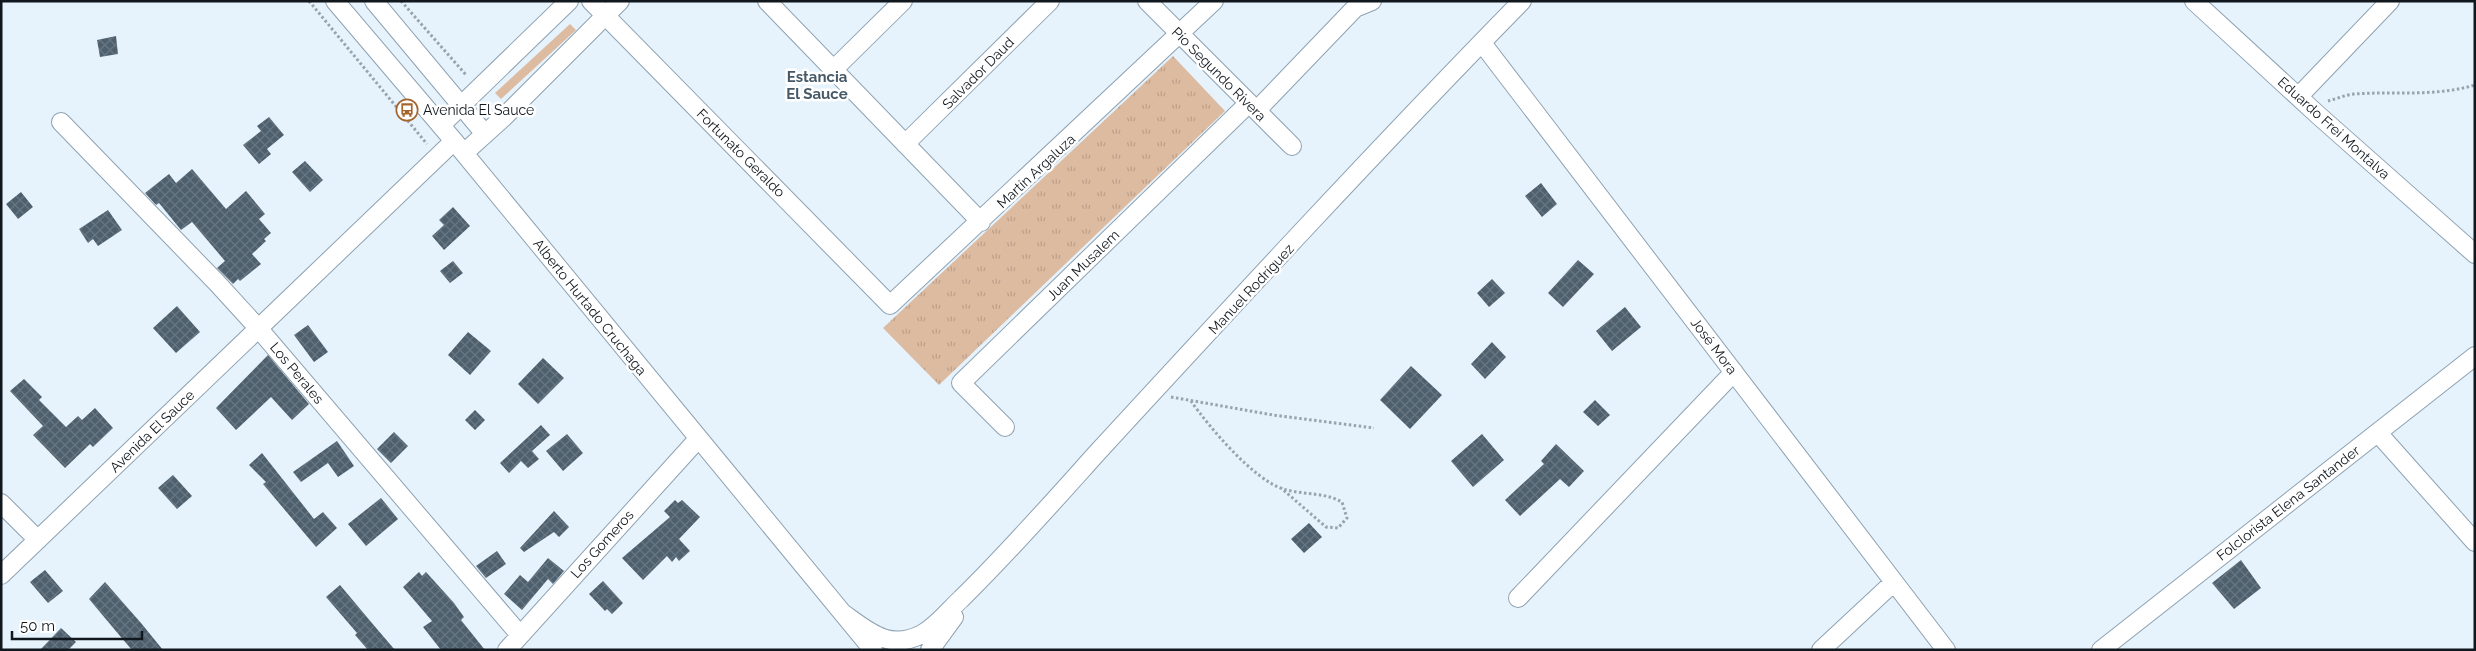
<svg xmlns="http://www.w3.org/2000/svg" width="2476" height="651" font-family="Raleway,sans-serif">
<defs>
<pattern id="park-tufts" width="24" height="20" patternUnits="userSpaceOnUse" patternTransform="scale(1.25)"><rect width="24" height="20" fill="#ddbba1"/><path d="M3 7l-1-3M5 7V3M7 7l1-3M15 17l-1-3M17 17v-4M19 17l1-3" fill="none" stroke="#bda08a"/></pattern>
<pattern id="building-cross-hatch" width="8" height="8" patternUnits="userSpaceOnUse" patternTransform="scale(1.25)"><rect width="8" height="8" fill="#4e606e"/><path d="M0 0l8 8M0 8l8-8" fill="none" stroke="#687681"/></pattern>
</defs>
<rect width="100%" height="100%" fill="#e6f3fd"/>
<!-- grass -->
<path fill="#ddbba1" d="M570,24L576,30L501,99L495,93Z"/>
<!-- park -->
<path fill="url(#park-tufts)" d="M1173,56L1225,111L939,385L883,328Z"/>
<!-- building -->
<path fill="url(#building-cross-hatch)" d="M116,36L118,54L100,57L97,40Z
M269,117L284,135L267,149L271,154L259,164L243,145L261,131L257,126Z
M305,161L323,180L310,192L292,172Z
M192,169L226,209L246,191L265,214L259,219L271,233L264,239L266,241L252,254L261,264L240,281L238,279L233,284L217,268L225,261L192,222L181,230L159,203L156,205L145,193L169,174L176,183Z
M1541,183L1557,204L1542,217L1525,196Z
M21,192L33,207L18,219L6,204Z
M453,207L470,226L444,250L432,236L444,225L439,220Z
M108,210L122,230L98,246L93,239L88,243L79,229Z
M1578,260L1594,274L1563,307L1548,293Z
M453,261L463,273L450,283L440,271Z
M1492,279L1505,293L1489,307L1477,293Z
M177,306L200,332L176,353L153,328Z
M1625,307L1641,327L1612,351L1596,331Z
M308,325L328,352L314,362L294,335Z
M468,332L491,351L470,375L448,355Z
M1492,342L1506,357L1485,379L1471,364Z
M268,355L309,404L292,420L271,397L236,430L216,408Z
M543,358L564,378L538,404L518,384Z
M1411,366L1442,395L1410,429L1380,400Z
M24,379L42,397L39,400L66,427L78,416L82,420L95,408L113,428L93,447L90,444L65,468L33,435L43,426L10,391Z
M1595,400L1610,415L1598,426L1583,412Z
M475,410L485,420L475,430L465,420Z
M541,425L550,435L532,451L539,459L528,468L521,461L509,473L500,463Z
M394,432L408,446L391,463L377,449Z
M567,434L583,453L563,471L546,451Z
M1482,434L1504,460L1473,487L1451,461Z
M337,441L354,466L338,477L328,463L301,482L293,472Z
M1556,444L1584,471L1569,487L1560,479L1520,516L1505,500L1544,464L1541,461Z
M262,453L314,519L323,512L337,528L316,547L263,484L266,482L249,465Z
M173,475L192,496L177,509L158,488Z
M381,498L398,519L366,546L348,524Z
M675,500L678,503L682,500L700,517L679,539L690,551L679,561L676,557L672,562L667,556L643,580L622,558L670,517L664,511Z
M554,511L569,527L559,537L554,532L524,552L520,548Z
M1309,523L1322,537L1304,553L1291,539Z
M497,551L506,564L486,578L476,566Z
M548,558L564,571L553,584L548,579L522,610L504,594L520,575L528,582Z
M2241,560L2261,588L2234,609L2212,583Z
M45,570L63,591L48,603L30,582Z
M419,572L422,576L426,572L454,603L464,617L461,620L485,650H441L423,627L432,621L403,587Z
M603,581L623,603L612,614L607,609L605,611L589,594Z
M105,582L141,623L163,650H132L120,636L89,599Z
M340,585L377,629L395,650H368L355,635L357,633L326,597Z
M61,628L76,642L68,650H40Z"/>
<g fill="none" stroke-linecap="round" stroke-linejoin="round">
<!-- minor casing -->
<g stroke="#8ea2b1" stroke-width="20">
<path id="minor" d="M335,1L454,141L873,650
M374,1L485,134
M591,1L890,305L1214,1
M767,1L981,222
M1147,1L1292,146
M2194,1L2318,115L2475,254
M1482,43L1946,650
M833,70L903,1
M2299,96L2390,1
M1257,110L1355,8L1372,1
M61,122L217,283L259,329L520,635
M441,125L569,1
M905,144L1050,1
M464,153L504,117L620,1
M1005,427L961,383L1249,103
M2378,433L2475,542
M1,503L38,540
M1,575L454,141
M1518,598L1734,372
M844,614C869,632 890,651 922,634C937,626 949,610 961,599C1008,553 1052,503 1096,454C1236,302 1377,149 1522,1
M507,650L698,439
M930,650L954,617
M1821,650L1894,582
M2101,650L2475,356"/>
</g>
<!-- path -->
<path stroke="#98a3ac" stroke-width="3" stroke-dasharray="2.5 2.5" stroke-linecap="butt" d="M309,1L427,144
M401,1L467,76
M2328,101C2336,99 2345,95 2354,94C2395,91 2435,97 2475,85
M1171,397L1273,415L1374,428
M1191,401C1209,427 1253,479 1283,489C1303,495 1324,492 1342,502L1347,518L1338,528L1326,527L1281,488"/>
<!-- minor -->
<use href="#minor" stroke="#fff" stroke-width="18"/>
</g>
<!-- icons -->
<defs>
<g id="bus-ring" transform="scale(1.125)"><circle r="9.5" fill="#fff" stroke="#a5652e" stroke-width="1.5"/><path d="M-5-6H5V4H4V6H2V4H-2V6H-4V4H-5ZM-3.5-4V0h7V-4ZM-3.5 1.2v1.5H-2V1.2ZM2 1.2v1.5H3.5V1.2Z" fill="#a5652e"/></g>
</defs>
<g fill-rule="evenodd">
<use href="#bus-ring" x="407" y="110"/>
</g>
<g text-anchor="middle" stroke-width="5" stroke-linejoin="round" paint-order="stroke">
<!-- street labels -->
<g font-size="14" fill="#10171d" stroke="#fff">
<text transform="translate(978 73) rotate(-45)" y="5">Salvador Daud</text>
<text transform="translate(1219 74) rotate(45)" y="5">Pío Segundo Rivera</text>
<text transform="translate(2334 128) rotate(42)" y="5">Eduardo Frei Montalva</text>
<text transform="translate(741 153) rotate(45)" y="5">Fortunato Geraldo</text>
<text transform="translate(1036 171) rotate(-43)" y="5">Martín Argaluza</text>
<text transform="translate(1083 265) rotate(-44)" y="5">Juan Musalem</text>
<text transform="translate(1251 289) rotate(-47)" y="5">Manuel Rodríguez</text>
<text transform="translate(590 307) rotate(51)" y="5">Alberto Hurtado Cruchaga</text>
<text transform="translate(1714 346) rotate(53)" y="5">José Mora</text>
<text transform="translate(297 373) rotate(50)" y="5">Los Perales</text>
<text transform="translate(152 431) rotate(-44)" y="5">Avenida El Sauce</text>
<text transform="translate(2288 503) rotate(-38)" y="5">Folclorista Elena Santander</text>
<text transform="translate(602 544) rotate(-48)" y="5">Los Gomeros</text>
</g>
<!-- poi labels -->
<g font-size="14" fill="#10171d" stroke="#fff" text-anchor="start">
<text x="423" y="115">Avenida El Sauce</text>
</g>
<!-- neighbourhood labels -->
<g font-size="15" font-weight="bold" fill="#475967" stroke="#fff">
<text x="817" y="82">Estancia<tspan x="817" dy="17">El Sauce</tspan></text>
</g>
</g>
<!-- border -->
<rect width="2476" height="651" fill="none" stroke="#10171d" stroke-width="5"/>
<!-- scale -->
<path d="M12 631v8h130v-8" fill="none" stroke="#10171d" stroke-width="2.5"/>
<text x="20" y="631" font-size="15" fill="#10171d" stroke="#ffffff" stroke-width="4" paint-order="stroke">50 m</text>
</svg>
